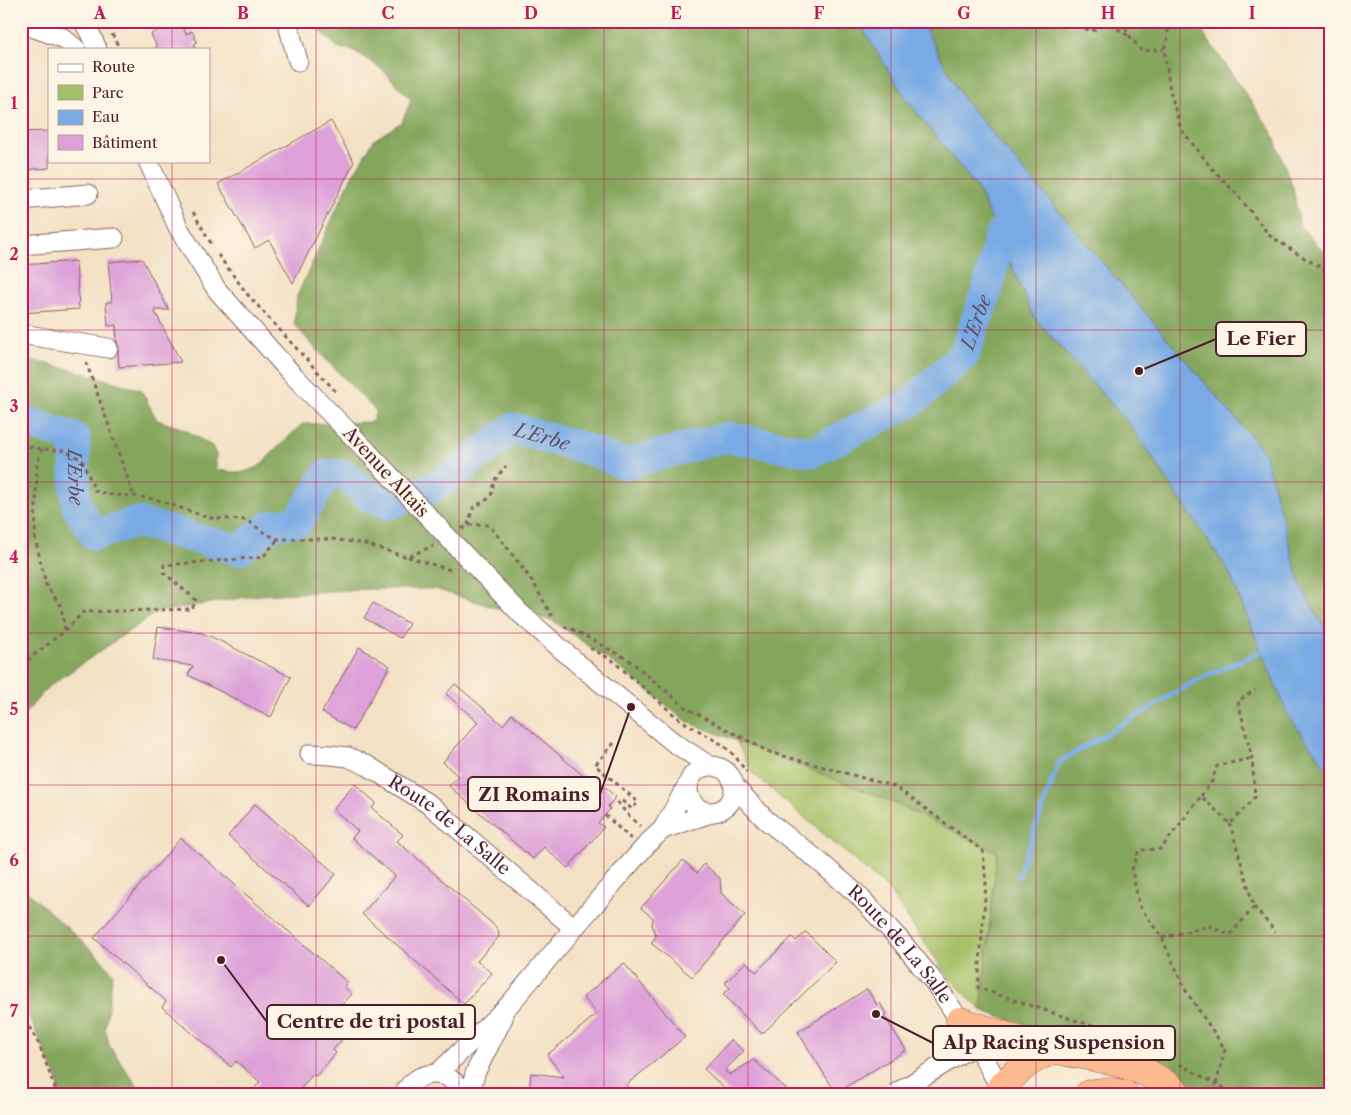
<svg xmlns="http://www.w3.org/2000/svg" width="1351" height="1115" font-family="'Libre Caslon Text',serif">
<rect width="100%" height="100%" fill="#fcf5e5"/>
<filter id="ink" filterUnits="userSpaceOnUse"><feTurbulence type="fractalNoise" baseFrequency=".02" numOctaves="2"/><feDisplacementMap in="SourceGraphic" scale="10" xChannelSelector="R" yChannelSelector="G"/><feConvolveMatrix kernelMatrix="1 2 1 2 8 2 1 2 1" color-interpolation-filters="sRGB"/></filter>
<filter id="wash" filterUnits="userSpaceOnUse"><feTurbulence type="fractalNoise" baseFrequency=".0096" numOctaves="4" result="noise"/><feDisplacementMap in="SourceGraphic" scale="20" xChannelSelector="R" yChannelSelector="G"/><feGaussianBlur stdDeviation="1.12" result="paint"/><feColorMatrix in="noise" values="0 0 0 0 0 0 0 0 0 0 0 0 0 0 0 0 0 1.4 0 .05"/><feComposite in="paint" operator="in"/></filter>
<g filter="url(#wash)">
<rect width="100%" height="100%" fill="#f3e1c4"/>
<!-- green -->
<path fill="#a5c066" stroke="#787048" d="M736,740L888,800L997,852L981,1010L948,977L887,888L752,773Z"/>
<!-- forest -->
<path fill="#84a65b" stroke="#676243" d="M310,21H858L906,99L978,189L1034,317L1131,426L1228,570L1288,715L1330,773V1094H1200L1160,1068L1048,1035L981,1010L997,852L888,800L688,722L620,668L552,620L509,612L435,589H368L259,595L157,612L48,687L21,718V358L77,371L141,390L157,420L184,429L212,446L216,455V470L241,473L258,467L302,424L372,422L376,411L314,347L294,324L297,296L352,176L374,140L402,122L411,100L382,69L351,49L338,48Z
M921,21H1195L1272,132L1293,188L1300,226L1330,258V638L1300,584L1264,452L963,99Z
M21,886L98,956L113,973L105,1028L110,1047L143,1094H59L58,1081L21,999Z"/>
<!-- water -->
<path fill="#79aae4" stroke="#626488" d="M858,21H921L963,99L1264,452L1300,584L1330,638V773L1288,715L1228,570L1131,426L1034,317L978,189L906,99Z"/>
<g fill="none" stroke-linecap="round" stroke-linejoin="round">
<!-- stream -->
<path stroke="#79aae4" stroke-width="5" d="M1018,877L1059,762L1197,680L1267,649"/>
<!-- river -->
<path stroke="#79aae4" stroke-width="31" id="s1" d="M21,420L75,438V484L77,507L95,535L137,522L239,550L269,526L298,521L327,475H345L370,497L390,504L432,488L460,470L513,428L587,449L624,464L727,437L812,452L913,401L964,355L988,287L999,238L1020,205"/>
</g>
<g id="blocks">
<!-- building -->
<path fill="#dda0d9" d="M179,21H180L186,34L192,31L197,42L194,44L196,49H154L157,47L151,34Z
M331,121L354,162L293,283L269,240L255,248L218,184Z
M49,131V168L21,170V132Z
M142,259L169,310H154L181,362L119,367L118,353L119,349L117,342L116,325L108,326L106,302H112L108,262Z
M76,261L79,309L21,313V265Z
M373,603L409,624L400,638L364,618Z
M158,627L202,633L208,636V635L291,677L271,717L188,675L193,666L153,660Z
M359,647L390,666L353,730L322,712Z
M455,684L503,725L512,714L595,786L599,782L616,797L608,806L610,809L598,823L604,827L568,868L544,847L533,859L449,786L458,776L443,762L478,722L446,694Z
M355,784L376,803L372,808L403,835L397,841L496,927L498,930L499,936L497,939L477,961L492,973L464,1004L362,914L395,876L352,838L358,831L333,809Z
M255,804L336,874L309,906L228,836Z
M181,838L348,983L344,987L352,994L342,1005L359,1020L333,1050L336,1053L316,1076L313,1074L296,1094H250L260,1082L236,1061L231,1067L162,1007L166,1001L94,938Z
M683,860L697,873L704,864L720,878L721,893L745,915L692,977L651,943L656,936L652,925L653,918L641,908Z
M806,932L836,962L762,1034L723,994L730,988L725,983L746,962L756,972L792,937L796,941Z
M624,963L685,1037L626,1085L633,1094H529L531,1073L564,1077L547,1055L597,1014L583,997Z
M867,989L877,1005L880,1003L886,1014L884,1016L906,1050L836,1093L798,1032Z
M731,1040L744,1051L725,1070L729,1075L754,1060L792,1094H731L704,1069Z"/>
</g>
</g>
<g filter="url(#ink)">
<use href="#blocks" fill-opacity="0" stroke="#856361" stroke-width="1"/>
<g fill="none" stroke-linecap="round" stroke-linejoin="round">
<!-- minor casing -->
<g stroke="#856361" stroke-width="21">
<g id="minor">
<path d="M83,21L90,33L97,49"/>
<path d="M287,21L298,61"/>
<path d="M21,23L63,38L76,49"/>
<path d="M148,161L179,229L217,290L292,374L366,450"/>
<path d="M21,200L88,194"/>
<path d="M21,245L114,238"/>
<path d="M21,334L108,348"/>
<path d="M457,547L521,614L583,668L673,742L708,765"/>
<path id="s2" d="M310,754L331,755L348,757L368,766L430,805L574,928"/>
<circle cx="711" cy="789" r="23"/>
<path id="s3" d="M734,786L766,820L815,858L857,894L900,940L935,983L960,1021L976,1044L1004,1094"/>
<path d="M663,829L711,813"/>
<path d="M437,1074L509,1005L574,928L633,860L649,842L663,829L687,786"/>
<path d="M404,1094C417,1068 450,1067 463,1094"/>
<path d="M469,1094L476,1071L503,1018"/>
<path d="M895,1094L976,1044"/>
</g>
</g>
<!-- highway casing -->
<g stroke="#856361" stroke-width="29">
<path id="highway" d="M960,1021C991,1032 1021,1041 1053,1049C1099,1060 1141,1060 1178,1094
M1001,1087C1019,1069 1030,1058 1055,1050
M1089,1094C1101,1091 1112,1091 1124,1094"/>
</g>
<!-- path -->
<path stroke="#856361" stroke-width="3" stroke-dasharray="4 4" stroke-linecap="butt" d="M1081,21L1088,31L1096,30L1101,24V21
M1115,21L1118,29L1129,36
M1122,21L1131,38L1142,51L1164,49
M1168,21V37L1164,49L1170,91L1181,129L1210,166L1240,198L1269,235L1301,256L1330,272
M112,34L120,49
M193,212L212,245
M218,255L248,295L338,394
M86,362L134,496
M21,445L42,449L66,451L82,460L95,491L111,495L134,496L155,499L209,518L247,520L266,534L278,539H332L365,544L407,557L433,546
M42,449L37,464L35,538L46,585L61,606L65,631
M468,525L473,508L491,497L494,481L506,466
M462,529L468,525H489L506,546L532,581L552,616
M408,557L454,571
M564,627L572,629L629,660L685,707L769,752L896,787L983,851L986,884L978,988L1129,1038L1142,1045
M590,648L612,660L679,719L723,745L736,757L746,772
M21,665L65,631L83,612L192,609L196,600L163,572L164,565L263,557L278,539
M614,743L595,765L638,802L632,809L621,800L618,803L629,816L640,826
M1201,796L1212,781L1217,766L1252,758
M605,815L631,839
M1254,907L1276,932
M1162,938L1209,926L1230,935L1254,907L1230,824
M21,1013L39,1044L57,1094
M1179,1064L1235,1094
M1216,1084L1225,1049L1186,991L1162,938L1139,905L1132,870L1139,850L1161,849L1201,796L1230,824L1255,797L1252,758L1238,701L1255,690"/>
<!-- minor -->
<use href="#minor" stroke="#fff" stroke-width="19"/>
<!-- highway -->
<use href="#highway" stroke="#fcba8e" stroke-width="28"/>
<!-- minor-bridge casing -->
<g stroke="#856361" stroke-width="21" stroke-linecap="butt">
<path id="minor-bridge" d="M366,450L457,547"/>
</g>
<!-- minor-bridge -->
<use href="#minor-bridge" stroke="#fff" stroke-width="19"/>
</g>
</g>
<!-- grid -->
<path fill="none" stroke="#c2185b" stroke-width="1" stroke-opacity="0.55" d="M172,21V49M316,21V1094M459,21V1094M604,21V1094M748,21V1094M891,21V1094M1036,21V1094M1180,21V1094M172,161V1094M21,179H1330M21,330H1330M21,482H1330M21,633H1330M21,785H1330M21,936H1330"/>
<g text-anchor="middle" stroke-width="4" stroke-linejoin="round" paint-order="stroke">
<!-- street labels -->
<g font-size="18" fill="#4a1f2b" stroke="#fcf5e5">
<text transform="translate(386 472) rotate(47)" y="6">Avenue Altaïs</text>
<text dy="6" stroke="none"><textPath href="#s2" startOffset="161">Route de La Salle</textPath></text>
<text dy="6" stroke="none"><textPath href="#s3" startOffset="230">Route de La Salle</textPath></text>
</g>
<!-- water labels -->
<g font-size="19" font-style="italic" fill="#5a506c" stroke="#fcf5e5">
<text dy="7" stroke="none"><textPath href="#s1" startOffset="1176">L'Erbe</textPath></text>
<text dy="7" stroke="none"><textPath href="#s1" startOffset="680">L'Erbe</textPath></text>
<text dy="7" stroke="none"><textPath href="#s1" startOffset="96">L'Erbe</textPath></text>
</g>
</g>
<!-- callouts -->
<path fill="none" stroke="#4a1f2b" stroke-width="2" d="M1139 371L1216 339M631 707L600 794M221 960L267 1022M876 1014L933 1043"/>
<g fill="#4a1f2b" stroke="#fcf5e5" stroke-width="2">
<circle cx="1139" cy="371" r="5"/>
<circle cx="631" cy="707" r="5"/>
<circle cx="221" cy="960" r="5"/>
<circle cx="876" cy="1014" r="5"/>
</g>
<g fill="#fcf5e5" stroke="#4a1f2b" stroke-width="2">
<rect x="1216" y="322" width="90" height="34" rx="5"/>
<rect x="468" y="777" width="132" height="34" rx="5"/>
<rect x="267" y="1005" width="208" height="34" rx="5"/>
<rect x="933" y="1026" width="242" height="34" rx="5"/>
</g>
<g font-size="19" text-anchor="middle" font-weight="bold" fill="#4a1f2b">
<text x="1261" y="345">Le Fier</text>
<text x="534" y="801">ZI Romains</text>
<text x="371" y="1028">Centre de tri postal</text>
<text x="1054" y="1049">Alp Racing Suspension</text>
</g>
<!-- margin -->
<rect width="1351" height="1115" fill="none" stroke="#fcf5e5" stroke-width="55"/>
<!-- legend -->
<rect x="48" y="48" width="162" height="115" fill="#fcf5e5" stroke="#b59f9b"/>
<rect x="58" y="64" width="25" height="8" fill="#ffffff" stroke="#b59f9b"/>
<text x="92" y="72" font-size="15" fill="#4a1f2b">Route</text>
<rect x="58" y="85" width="25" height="15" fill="#a5c066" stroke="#b59f9b"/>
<text x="92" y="98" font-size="15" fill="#4a1f2b">Parc</text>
<rect x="58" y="110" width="25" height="15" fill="#79aae4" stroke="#b59f9b"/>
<text x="92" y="122" font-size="15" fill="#4a1f2b">Eau</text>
<rect x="58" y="135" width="25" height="15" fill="#dda0d9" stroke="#b59f9b"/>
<text x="92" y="148" font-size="15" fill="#4a1f2b">Bâtiment</text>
<rect x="28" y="28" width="1296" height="1060" fill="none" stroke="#c2185b" stroke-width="2"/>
<g font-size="16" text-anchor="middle" font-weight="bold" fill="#c2185b">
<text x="100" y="19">A</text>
<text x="243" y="19">B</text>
<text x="388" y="19">C</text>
<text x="531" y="19">D</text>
<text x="676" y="19">E</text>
<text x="819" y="19">F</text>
<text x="964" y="19">G</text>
<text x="1108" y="19">H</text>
<text x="1252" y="19">I</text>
<text x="14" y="109">1</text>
<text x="14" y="260">2</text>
<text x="14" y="412">3</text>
<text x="14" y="563">4</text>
<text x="14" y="715">5</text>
<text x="14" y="866">6</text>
<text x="14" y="1017">7</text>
</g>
</svg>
